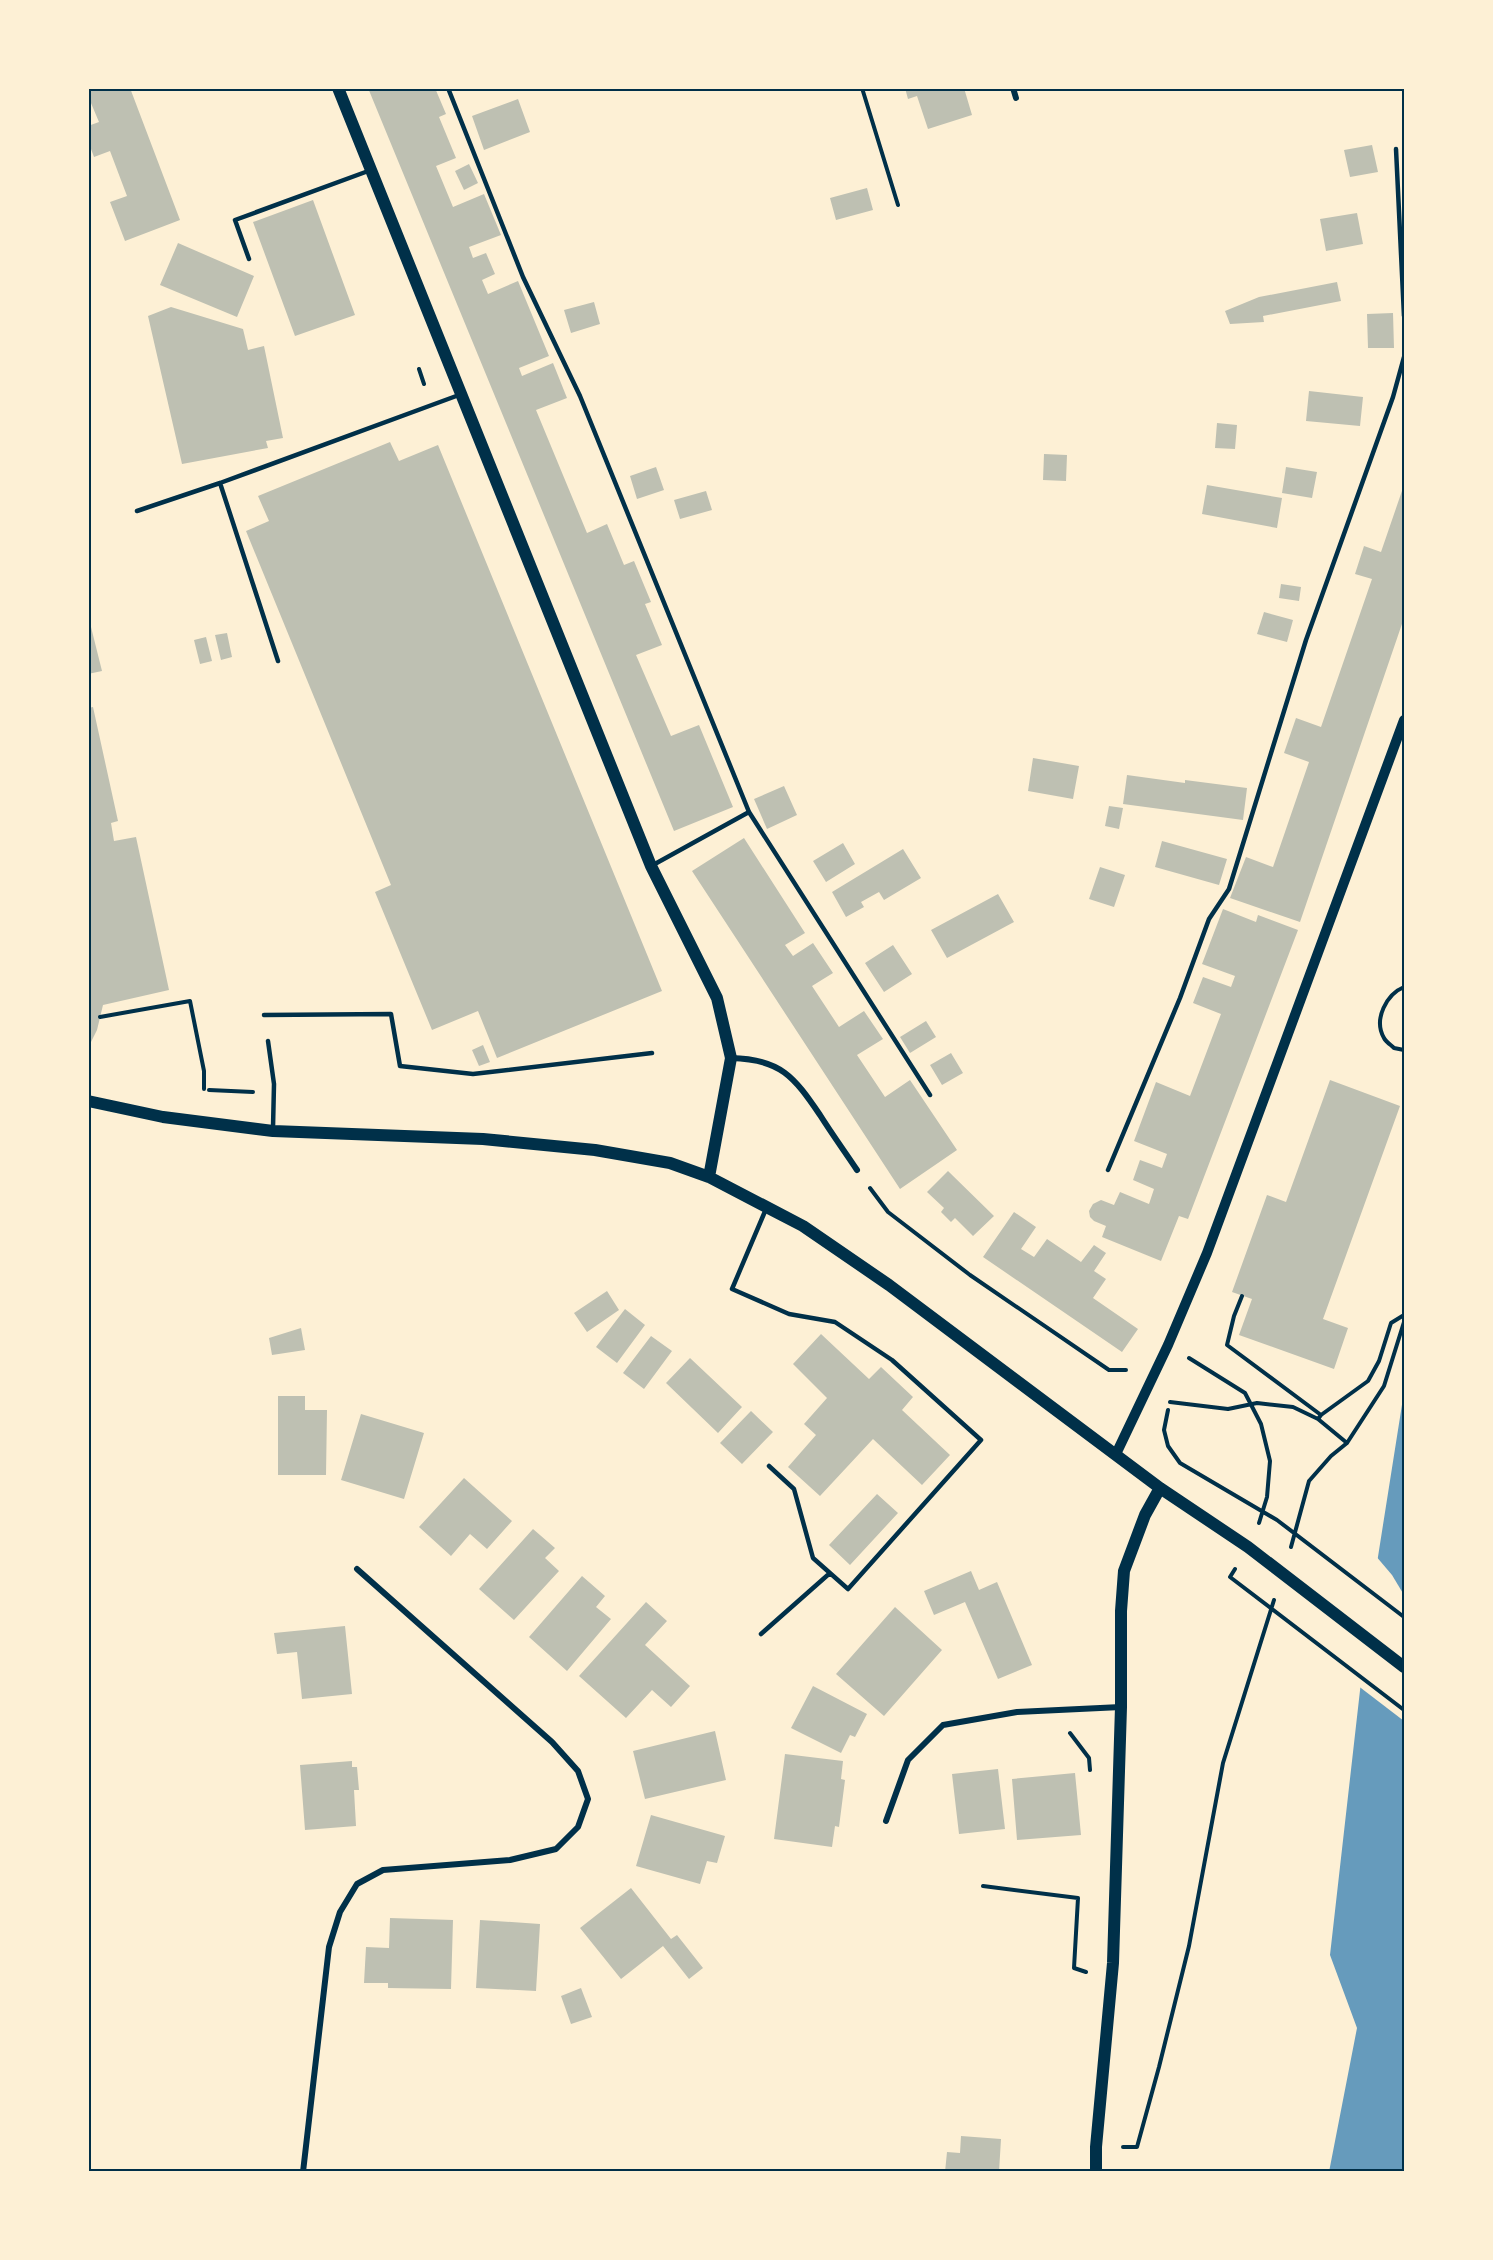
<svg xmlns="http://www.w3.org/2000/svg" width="1493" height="2260" font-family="'Public Sans',sans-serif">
<rect width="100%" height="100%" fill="#fdf0d5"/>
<!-- water -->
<path fill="#669bbc" d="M1404,1392V2171L1329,2172L1357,2028L1330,1955L1368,1620Z"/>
<!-- pier -->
<path fill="#fdf0d5" d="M1375,1555L1392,1575L1404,1595V1721L1357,1685L1365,1619Z"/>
<!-- building -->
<path fill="#bec0b2" d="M88,88H130L180,220L125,241L110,202L127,196L110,151L94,157L88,141V126L99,122L88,96Z
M368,88H403L404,91L411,88H435L446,114L439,117L456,158L436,166L453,207L484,194L501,235L469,247L473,258L486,253L495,274L482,280L488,294L518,281L549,356L519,368L522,376L553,363L567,398L536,410L587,533L607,524L624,565L634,561L651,602L645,604L662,645L636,655L671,736L699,725L733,807L674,831Z
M905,88H964L972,115L928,129L917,96L908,99Z
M518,99L530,132L484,150L472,116Z
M1372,145L1378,172L1350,177L1344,150Z
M469,164L478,183L464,190L455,171Z
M867,188L873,210L836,220L830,198Z
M313,200L355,315L295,336L253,222Z
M1357,213L1363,244L1326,251L1320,219Z
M178,243L254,276L237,317L160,285Z
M1337,282L1341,301L1263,316L1264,322L1230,324L1225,311L1259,297Z
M594,302L600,324L571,333L564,310Z
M171,307L243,329L248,350L264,346L283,438L266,441L268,448L182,464L148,316Z
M1393,313L1394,348H1368L1367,314Z
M1309,391L1363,397L1360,426L1306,421Z
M1217,423L1237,425L1235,449L1215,448Z
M390,442L399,461L438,445L662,991L497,1058L478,1011L432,1030L375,892L391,885L246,531L269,521L258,496Z
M1044,454L1067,455L1066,481L1043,480Z
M656,467L664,490L637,499L630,476Z
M1286,467L1317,472L1312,498L1282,493Z
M1207,485L1282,498L1277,528L1202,514Z
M1404,485V618L1300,922L1230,898L1246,857L1273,867L1309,762L1284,753L1296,718L1321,727L1372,579L1355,574L1364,546L1381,552Z
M706,491L712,510L680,519L674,500Z
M1281,584L1301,587L1299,601L1279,598Z
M1264,612L1293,620L1287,642L1257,634Z
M88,615L102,671L88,674Z
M227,633L232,657L221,660L215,635Z
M206,637L212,661L200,664L194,640Z
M93,707L118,821L111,823L114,841L136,837L169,990L103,1005L97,1030L88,1048V708Z
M1033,758L1079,766L1073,799L1028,791Z
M1127,775L1185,783V780L1247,788L1243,820L1123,804Z
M784,786L797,815L767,829L754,799Z
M1109,806L1123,808L1119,829L1105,826Z
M744,838L805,933L785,945L793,956L813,943L833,973L812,986L839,1027L864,1011L883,1039L857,1055L885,1097L910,1080L957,1150L900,1189L692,871Z
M1162,841L1227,859L1219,885L1155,867Z
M843,843L855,864L826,882L813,861Z
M903,849L921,878L884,900L879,892L861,902L864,907L846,917L832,892Z
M1100,867L1125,875L1114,907L1089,899Z
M998,894L1014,922L947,958L931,930Z
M1223,909L1256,922L1258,915L1298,930L1188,1219L1179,1216L1161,1261L1102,1237L1106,1226L1094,1221L1090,1217L1089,1211L1093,1204L1101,1200L1114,1205L1120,1192L1149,1204L1154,1189L1133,1180L1140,1160L1162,1168L1167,1154L1134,1141L1156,1082L1190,1096L1221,1014L1193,1003L1203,977L1231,987L1235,976L1202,964Z
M893,945L912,974L884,992L865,963Z
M926,1021L936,1037L910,1053L900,1037Z
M483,1045L490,1062L479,1066L472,1050Z
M951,1053L963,1073L942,1085L930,1065Z
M1330,1080L1400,1106L1323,1319L1348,1328L1334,1369L1239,1335L1252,1299L1232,1292L1267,1195L1286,1202Z
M948,1171L994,1216L973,1236L955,1218L951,1222L941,1212L944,1208L927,1192Z
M1014,1212L1036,1227L1021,1249L1034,1257L1047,1239L1081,1262L1094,1245L1106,1253L1094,1271L1106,1279L1093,1298L1138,1329L1122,1352L983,1257Z
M607,1291L619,1310L587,1332L574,1313Z
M625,1309L645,1325L617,1363L596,1347Z
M301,1328L305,1350L272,1355L269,1338Z
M821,1334L869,1379L881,1367L913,1397L902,1410L950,1455L922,1485L873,1439L820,1496L788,1467L816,1435L804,1424L827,1398L793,1364Z
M651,1336L672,1351L644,1389L623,1373Z
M690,1358L742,1407L718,1433L666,1383Z
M278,1396H305V1410H327L326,1475H278Z
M751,1411L773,1432L742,1464L720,1443Z
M361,1414L424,1433L404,1499L341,1480Z
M464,1478L512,1521L487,1549L470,1534L451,1556L419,1527Z
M877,1494L898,1513L850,1565L829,1545Z
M533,1529L555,1548L545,1558L559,1571L514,1620L479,1589Z
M971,1571L979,1590L997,1582L1032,1665L998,1679L965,1602L934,1615L924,1591Z
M582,1576L605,1596L596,1607L611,1619L567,1671L529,1637Z
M646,1602L667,1621L645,1645L690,1686L671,1707L652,1690L626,1718L579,1676Z
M895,1607L942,1650L884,1716L836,1674Z
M345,1626L352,1694L302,1699L297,1652L277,1654L274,1633Z
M813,1686L867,1714L855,1737L850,1735L841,1753L791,1728Z
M715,1731L726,1780L645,1799L633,1751Z
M785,1754L843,1761L841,1779L845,1780L839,1827L835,1826L832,1847L774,1839Z
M352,1761V1767H357L359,1790H354L356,1826L305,1830L300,1765Z
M998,1769L1005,1829L959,1834L952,1774Z
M1075,1773L1081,1835L1017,1840L1012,1779Z
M651,1815L725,1836L717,1863L707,1861L700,1884L636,1866Z
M631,1888L671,1939L677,1935L703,1968L689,1979L663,1946L621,1979L580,1928Z
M390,1918L453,1920L451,1989L388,1988V1983H364L366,1947L389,1948Z
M480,1920L540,1924L536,1991L476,1988Z
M581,1988L592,2017L571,2024L561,1996Z
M961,2136L1001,2139L999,2172H945L947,2152L960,2153Z"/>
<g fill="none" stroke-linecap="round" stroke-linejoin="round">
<!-- path -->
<path stroke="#003049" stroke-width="4" d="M862,88L898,205
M419,369L424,384
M1404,987C1387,994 1373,1019 1384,1038C1386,1042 1391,1045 1394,1048L1404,1050
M100,1017L190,1001L204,1071V1089
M88,1049L89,1047
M209,1090L253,1092
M870,1188L888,1212L970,1275L1109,1370H1126
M1242,1296L1234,1316L1227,1345L1321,1415L1318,1419
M1189,1358L1245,1393L1261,1424L1270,1461L1267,1497L1259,1523
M1170,1402L1228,1409L1257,1403L1293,1407L1318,1419L1347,1443
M1168,1410L1164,1430L1168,1446L1180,1463L1277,1520L1404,1617
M1321,1415L1368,1381L1379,1361L1391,1323L1404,1315
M1291,1547L1309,1481L1331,1456L1347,1443L1384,1386L1404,1322
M1235,1569L1230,1577L1404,1710
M1070,1733L1089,1758L1090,1770
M983,1886L1078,1898L1074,1968L1086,1972
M1123,2147H1137L1159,2067L1189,1946L1223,1763L1274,1600"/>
<!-- service -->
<path stroke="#003049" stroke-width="4.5" d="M448,88L523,277L580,396L749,812L930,1095
M1396,149L1404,316
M249,259L235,220L371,170
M220,483L278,661
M137,511L220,483L459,395
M653,865L749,812
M264,1015L391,1014L400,1066L473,1074L652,1053
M268,1041L274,1084L273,1128
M1108,1170L1180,998L1209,919L1229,889L1306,640L1393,397L1404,357
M766,1209L732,1289L789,1314L835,1322L892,1360L981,1440L848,1589L813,1558L794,1489L769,1466
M761,1634L830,1573"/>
<!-- minor -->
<path stroke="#003049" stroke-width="6" d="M1013,88L1016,98
M731,1058C781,1059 794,1077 820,1115C832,1134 845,1152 857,1170
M886,1821L908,1760L943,1725L1017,1712L1121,1707
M303,2172L329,1947L340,1912L357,1884L383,1870L510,1860L556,1849L578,1827L588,1799L578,1771L552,1742L357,1569"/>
<!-- tertiary -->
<path stroke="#003049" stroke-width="10" d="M1116,1454L1168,1345L1207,1253L1404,720"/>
<!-- secondary -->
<path stroke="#003049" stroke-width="12" d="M338,88L651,866L717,998L731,1058L709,1177
M88,1101L163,1117L273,1131L483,1139L595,1150L670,1163L709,1177L803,1226L889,1285L1160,1488L1248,1547L1404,1667
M1096,2172V2147L1113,1963L1121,1707V1611L1124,1571L1145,1515L1160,1488"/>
</g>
<!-- border -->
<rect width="1493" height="2260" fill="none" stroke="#fdf0d5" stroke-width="180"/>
<rect x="90" y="90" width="1313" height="2080" fill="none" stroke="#003049" stroke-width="2"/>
</svg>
